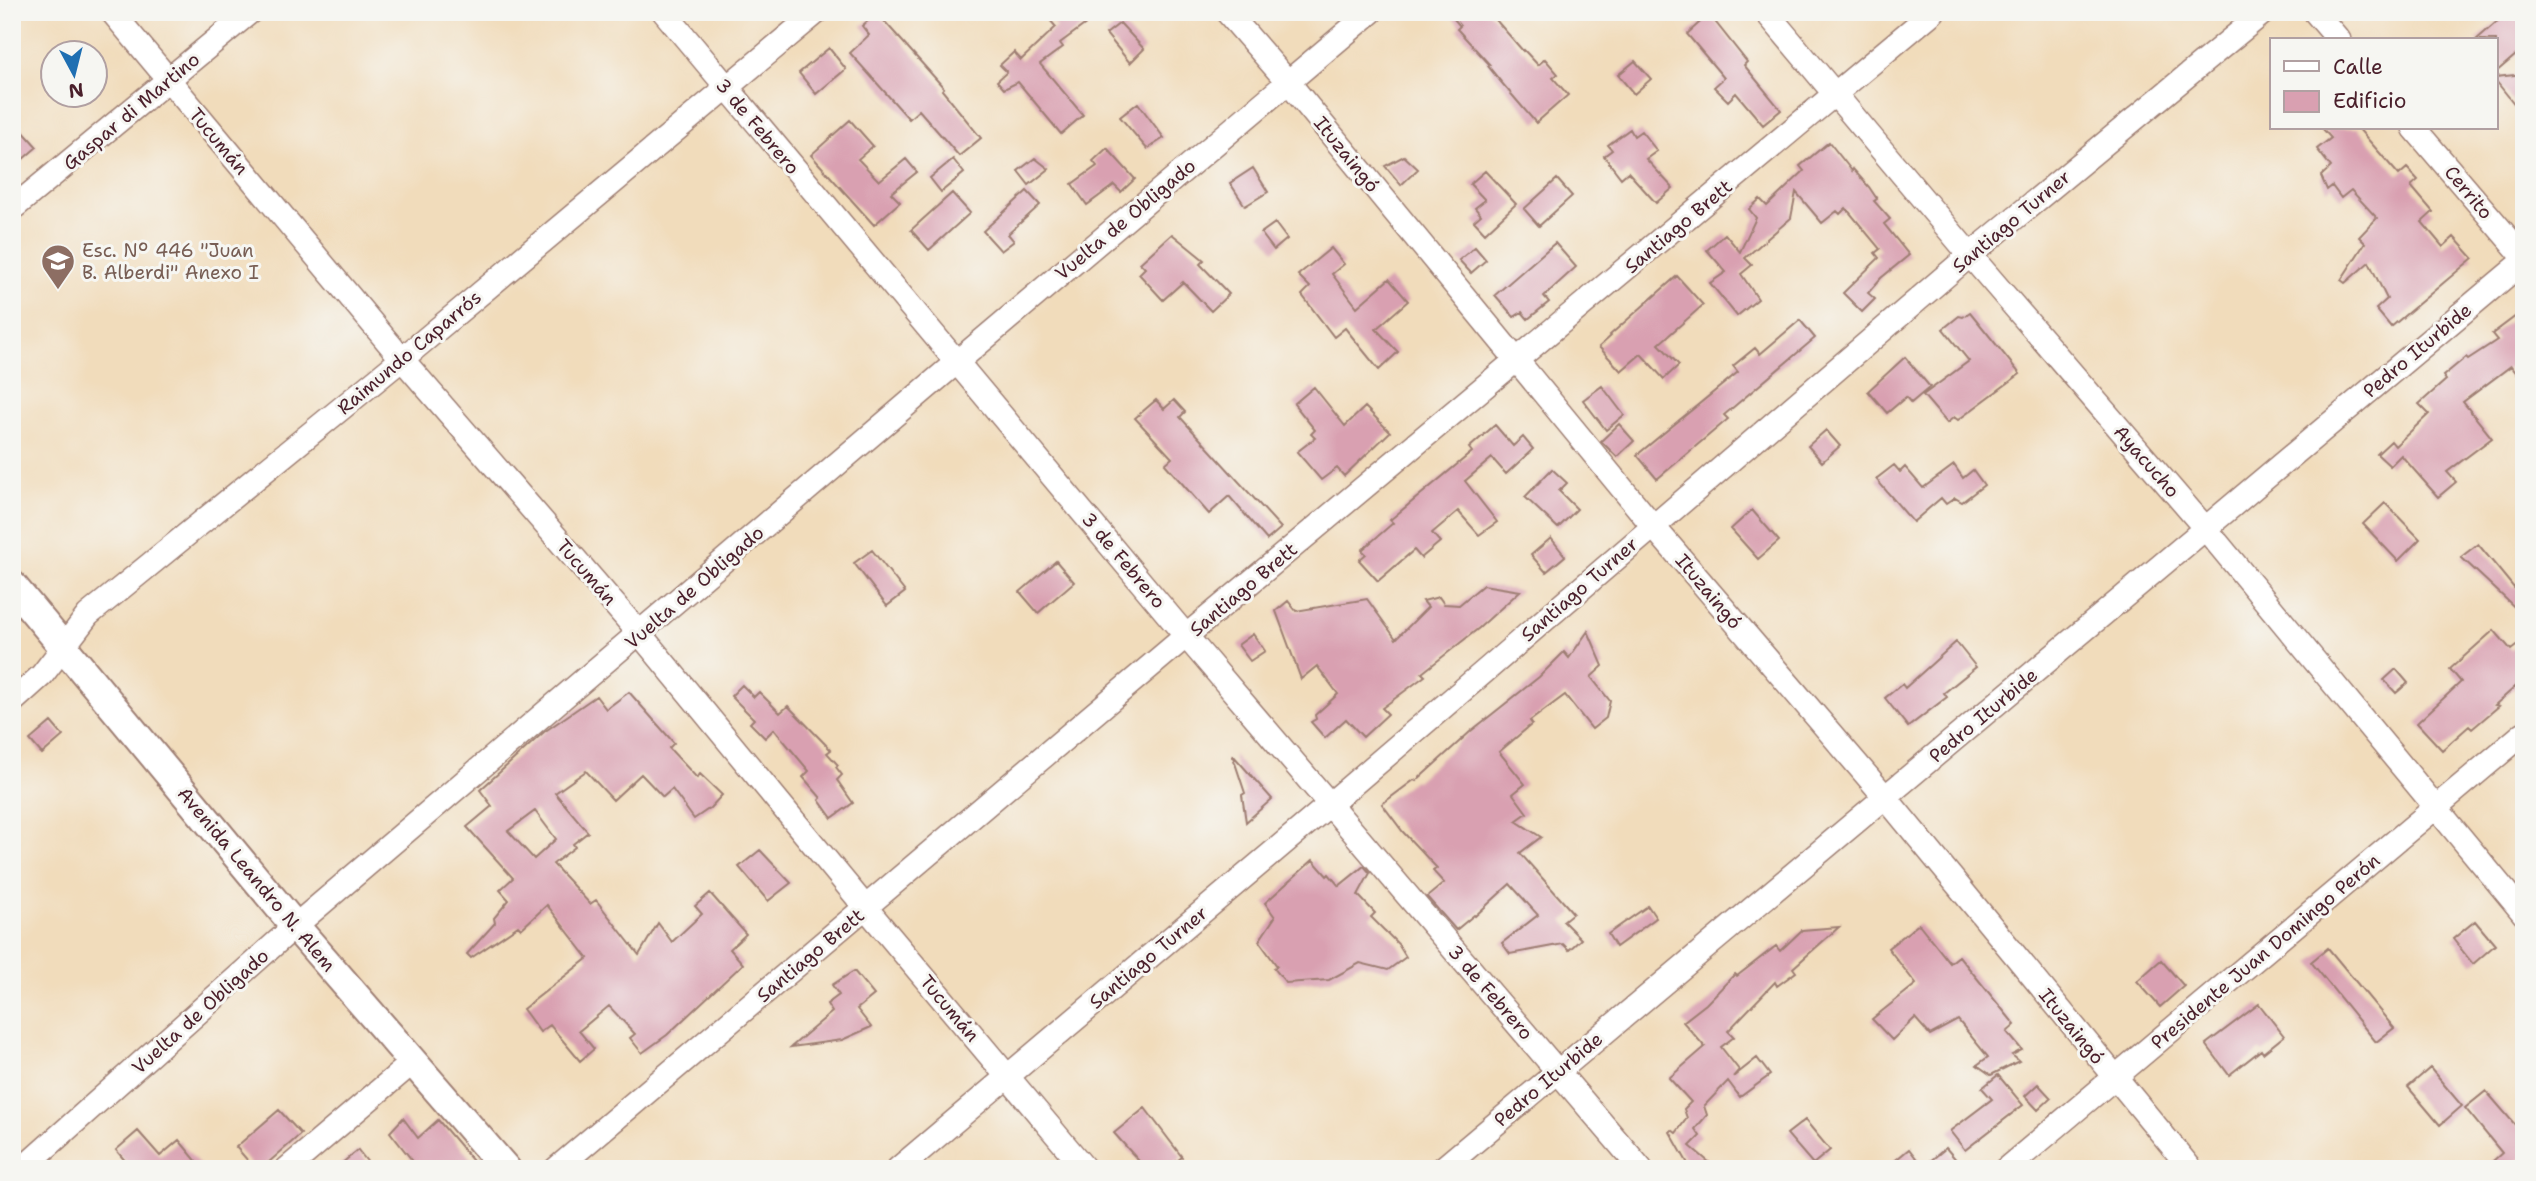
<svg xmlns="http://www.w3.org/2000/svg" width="2536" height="1181" font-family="'Shantell Sans',sans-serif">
<rect width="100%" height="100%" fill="#f6f6f2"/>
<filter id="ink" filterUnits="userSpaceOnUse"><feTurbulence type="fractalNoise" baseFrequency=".0143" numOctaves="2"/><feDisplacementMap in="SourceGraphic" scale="14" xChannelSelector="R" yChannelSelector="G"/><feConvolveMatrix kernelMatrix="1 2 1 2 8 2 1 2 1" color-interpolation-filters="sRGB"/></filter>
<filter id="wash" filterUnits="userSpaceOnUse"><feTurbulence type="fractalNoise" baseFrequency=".00686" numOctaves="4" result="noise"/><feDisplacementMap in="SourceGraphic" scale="28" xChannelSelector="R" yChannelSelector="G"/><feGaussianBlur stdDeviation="1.57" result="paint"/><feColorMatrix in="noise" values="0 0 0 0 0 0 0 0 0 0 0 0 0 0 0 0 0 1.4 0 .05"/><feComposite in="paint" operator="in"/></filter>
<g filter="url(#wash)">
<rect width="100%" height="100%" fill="#f1dcbb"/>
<g id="blocks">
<!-- building -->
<path fill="#d9a0b1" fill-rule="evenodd" d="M1043,12H1102L1060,43L1063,47L1040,64L1083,115L1061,134L1018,82L1004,89L997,81L1007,72L1000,65L1014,52L1021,60L1056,27Z
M1448,12H1489L1523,51L1524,50L1538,65L1545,59L1558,74L1553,78L1568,95L1536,123L1501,82L1488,66L1490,65L1457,29L1460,26Z
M2508,12H2519L2524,17V48L2496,72V40H2476Z
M877,13L944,88L942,90L981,138L959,156L919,110L909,119L850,53L869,35L862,26Z
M1709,14L1747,62L1744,65L1781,110L1763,125L1736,93L1728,101L1714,87L1724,78L1687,34Z
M1120,23L1144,49L1130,63L1106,34Z
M829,48L846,69L816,94L799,73Z
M1635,61L1651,79L1634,94L1618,75Z
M2524,74V116L2496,81V77Z
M1138,103L1164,138L1147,149L1120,117Z
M12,119L37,147L23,159L12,147Z
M850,120L873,146L858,159L879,181L906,159L917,172L891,193L900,202L874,225L811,155Z
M2322,128H2358L2399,175L2407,168L2418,180L2411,186L2433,212L2422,222L2443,247L2454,237L2473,258L2391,327L2376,309L2387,299L2369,262L2345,283L2341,280L2365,243L2359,237L2377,218L2351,190L2341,198L2332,186L2327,190L2321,176L2331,167L2317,149L2331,138Z
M1630,129L1634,136L1641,131L1657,151L1646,159L1673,188L1656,203L1628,172L1621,178L1604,156L1612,150L1608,145Z
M1829,142L1852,171L1853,169L1869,187L1877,199L1874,201L1890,219L1884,224L1909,255L1881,278L1868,293L1875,299L1862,312L1843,293L1879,258L1875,253L1880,249L1846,208L1840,214L1837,211L1822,223L1796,192L1791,218L1745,258L1752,265L1741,274L1758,299L1737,316L1710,283L1726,272L1707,250L1725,234L1740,252L1756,218L1749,209L1760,199L1767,206L1804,171L1800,166Z
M1107,148L1135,179L1121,192L1114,185L1087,205L1072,184L1097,166L1093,161Z
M1404,156L1418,169L1401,185L1385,166Z
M1035,158L1049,169L1029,185L1018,171Z
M953,159L964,173L941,192L930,178Z
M1253,168L1268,192L1245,206L1230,183Z
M1485,171L1516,204L1485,233L1474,221L1481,215L1475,208L1485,200L1470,184Z
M1557,179L1572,196L1539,226L1524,209Z
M1027,191L1040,205L1008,234L1014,241L1001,251L983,231Z
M952,193L970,213L929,250L911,230Z
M1275,223L1287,239L1274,250L1261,233Z
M1172,234L1204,260L1200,264L1229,294L1211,311L1183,282L1163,300L1139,274L1145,268L1140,263Z
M1555,243L1576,267L1544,296L1549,302L1528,319L1522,312L1514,317L1495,295Z
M1475,247L1486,260L1471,273L1459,260Z
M1331,248L1344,264L1332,274L1357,307L1389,279L1408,301L1376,329L1398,352L1379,370L1345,328L1334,337L1302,295L1310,287L1298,275Z
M1677,276L1703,305L1659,344L1679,365L1664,379L1641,354L1621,371L1599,347L1611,336L1610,335Z
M2524,310V383L2511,366L2463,402L2492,438L2447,472L2456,482L2438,497L2401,455L2390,466L2377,454L2391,441L2395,446L2429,414L2419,404L2446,380L2443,376L2466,357L2468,359L2497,340L2492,334Z
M1970,312L2020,374L1958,420L1954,417L1947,423L1923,395L1969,361L1943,329L1959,316L1963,317Z
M1800,320L1815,338L1724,415L1728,419L1657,479L1637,455L1738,372L1733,366L1755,348L1760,354Z
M1905,357L1930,387L1911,403L1906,397L1887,413L1868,391Z
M1602,386L1624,415L1606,430L1583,400Z
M1314,387L1345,426L1365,407L1390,432L1344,476L1337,468L1321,480L1297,452L1315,438L1311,434L1315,430L1294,404Z
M1156,400L1164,409L1174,400L1185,412L1180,417L1281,528L1267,540L1229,496L1209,514L1165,464L1172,458L1135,418Z
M1619,424L1634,441L1617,457L1601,441Z
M1495,425L1513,446L1523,437L1533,449L1506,474L1492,458L1465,481L1497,522L1479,535L1458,511L1432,533L1440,542L1421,558L1414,550L1378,581L1359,560L1366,554L1362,550L1393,523L1390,520L1472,452L1469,448Z
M1826,430L1840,446L1822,462L1808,446Z
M1894,465L1900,472L1905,467L1923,488L1954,465L1963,478L1973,470L1984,485L1962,502L1955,498L1946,504L1941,498L1913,522L1876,479Z
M1552,469L1567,483L1559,491L1577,509L1558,528L1525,497Z
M2385,503L2420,539L2398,561L2363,524Z
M1752,510L1779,541L1758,559L1731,529Z
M1551,538L1565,556L1546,572L1531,555Z
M2478,544L2514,588L2516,586L2524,593V616L2461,557Z
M872,550L905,592L887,606L854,563Z
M1056,561L1074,582L1038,613L1020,592Z
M1483,585L1520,591L1479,628L1422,673L1425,676L1382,708L1388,714L1363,737L1346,719L1325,738L1311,722L1316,719L1315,715L1338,694L1317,666L1301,679L1276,611L1288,601L1296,611L1367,599L1396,639L1428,607L1423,601L1439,597L1444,604L1459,605Z
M2494,630L2511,650L2524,640V679L2495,705L2499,706L2472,729L2469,726L2442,750L2417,723L2461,682L2450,669Z
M1588,631L1603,666L1591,677L1610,701L1606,718L1592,729L1565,695L1530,721L1532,724L1499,752L1525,784L1513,794L1527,813L1516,821L1541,837L1520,853L1573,913L1563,921L1581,939L1569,950L1563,944L1510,954L1502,943L1538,915L1510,884L1475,916L1474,915L1456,930L1427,897L1444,883L1433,871L1437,868L1403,832L1382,804L1414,780L1416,781L1471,731L1539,677L1564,652L1569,658Z
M1253,634L1265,651L1250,661L1238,645Z
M1956,642L1976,667L1944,693L1947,697L1908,727L1885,698L1902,684L1905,688Z
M2396,669L2408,683L2396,693L2384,680Z
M742,685L754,697L759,692L780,713L788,706L831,750L827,753L838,765L836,767L842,775L837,780L853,803L832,818L819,800L821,798L803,777L809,771L774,729L765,738L750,723L754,719L731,696Z
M629,692L674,743L669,748L697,778L700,774L722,795L710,808L694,819L672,789L663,797L641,774L613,800L586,771L555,793L588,832L573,844L575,847L553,864L590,904L596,900L639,955L658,923L672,942L702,914L695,906L710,893L746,934L730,949L743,964L667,1035L642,1053L630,1038L635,1034L609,1006L579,1031L594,1049L580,1061L550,1025L540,1032L523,1009L588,958L547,905L521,929L518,926L471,958L467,954L495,923L494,918L509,900L500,890L513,878L467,827L492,806L480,790L544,732L596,696L606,709ZM535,811L556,839L534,859L508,831Z
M51,722L63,736L42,754L30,740Z
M1232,754L1272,799L1246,822L1242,795L1245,793Z
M760,850L791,883L768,901L739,867Z
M1313,860L1327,876L1329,874L1339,886L1364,866L1370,873L1358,895L1375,913L1371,917L1398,944L1406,957L1388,970L1360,963L1329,980L1286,983L1274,968L1277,966L1259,941L1275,917L1265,903Z
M1648,906L1656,918L1616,947L1608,934Z
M2475,921L2495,945L2473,964L2453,939Z
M1919,924L1950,963L1959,956L2015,1025L2007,1032L2022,1050L2012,1055L2019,1061L1991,1075L1977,1065L1988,1057L1958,1020L1930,1035L1915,1018L1892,1040L1872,1019L1916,984L1888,948Z
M1839,927L1793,968L1796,972L1777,986L1775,982L1728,1031L1734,1037L1721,1047L1739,1070L1733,1077L1757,1058L1770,1075L1740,1097L1728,1081L1704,1106L1707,1115L1695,1129L1700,1136L1690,1146L1717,1169H1691L1670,1132L1672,1130L1676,1133L1687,1118L1684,1109L1691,1102L1669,1078L1705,1047L1683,1022L1706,1004L1735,974L1737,976L1776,946L1780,951L1802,930Z
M2328,948L2394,1028L2376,1042L2311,962Z
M2161,960L2184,986L2160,1007L2137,981Z
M854,971L874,995L857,1009L871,1027L842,1040L791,1047L832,1012L827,1004L839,995L832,985Z
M2259,1004L2284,1036L2263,1053L2261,1050L2229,1075L2206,1044Z
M2430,1068L2462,1106L2440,1125L2408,1087Z
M1998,1075L2023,1105L1965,1150L1950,1131L1992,1099L1982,1088Z
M2038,1084L2051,1098L2038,1110L2025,1096Z
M2486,1091L2524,1135V1156L2509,1169H2484L2502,1153L2465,1108Z
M1145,1108L1182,1157L1167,1169H1146L1114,1133Z
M279,1110L301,1134L261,1169H255L236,1147Z
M403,1118L418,1138L438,1120L473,1161L463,1169H419L390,1132Z
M1805,1120L1830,1150L1813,1164L1787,1134Z
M138,1131L160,1156L179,1140L203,1169H132L116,1150Z
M1946,1148L1964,1169H1885L1909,1149L1923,1167Z
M358,1150L373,1169H335Z"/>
</g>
</g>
<g filter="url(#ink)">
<use href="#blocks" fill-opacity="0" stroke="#9e7e73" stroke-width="2"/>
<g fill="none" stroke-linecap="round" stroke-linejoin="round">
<!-- minor casing -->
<g stroke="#9e7e73" stroke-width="26">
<path id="minor" d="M112,12L402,359L640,634L866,908L1085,1169
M664,12L1186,636L1641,1169
M1227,12L1288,82L1653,526L1886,798L2191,1169
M1766,12L1970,255L2205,528L2524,914
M2315,12L2339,40
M2414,128L2524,257
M12,209L250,12
M12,702L42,675L88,615L402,359L817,12
M22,1169L295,926L958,361L1371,12
M287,1169L413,1062
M556,1169L1186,636L1933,12
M898,1169L1330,804L1970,255L2264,12
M1442,1169L2524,261
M2006,1169L2524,733"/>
</g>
<!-- major casing -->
<g stroke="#9e7e73" stroke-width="32">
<path id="major" d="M12,585L295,926L506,1169"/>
</g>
<!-- minor -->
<use href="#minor" stroke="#fff" stroke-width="23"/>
<!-- major -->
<use href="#major" stroke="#fff" stroke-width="28"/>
</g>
</g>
<!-- icons -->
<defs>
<g id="school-pin" transform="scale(1.75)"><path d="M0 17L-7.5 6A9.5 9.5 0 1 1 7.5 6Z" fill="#8d6e63" stroke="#f6f6f2"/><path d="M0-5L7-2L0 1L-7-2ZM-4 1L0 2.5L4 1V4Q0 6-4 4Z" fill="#fff"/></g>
</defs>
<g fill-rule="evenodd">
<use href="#school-pin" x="58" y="261"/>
</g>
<g text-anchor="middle" stroke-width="6" stroke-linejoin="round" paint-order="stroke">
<!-- street labels -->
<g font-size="19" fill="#4a1f2b" stroke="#f6f6f2">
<text transform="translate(131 111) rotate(-40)" y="7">Gaspar di Martino</text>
<text transform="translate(758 126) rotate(50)" y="7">3 de Febrero</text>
<text transform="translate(219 141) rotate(50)" y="7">Tucumán</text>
<text transform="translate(1347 154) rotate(51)" y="7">Ituzaingó</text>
<text transform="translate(2469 192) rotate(50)" y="7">Cerrito</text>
<text transform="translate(1125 219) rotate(-40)" y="7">Vuelta de Obligado</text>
<text transform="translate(2011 221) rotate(-40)" y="7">Santiago Turner</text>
<text transform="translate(1678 226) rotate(-40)" y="7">Santiago Brett</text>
<text transform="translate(2417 350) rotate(-40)" y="7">Pedro Iturbide</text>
<text transform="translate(409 352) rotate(-40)" y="7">Raimundo Caparrós</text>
<text transform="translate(2147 461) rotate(49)" y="7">Ayacucho</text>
<text transform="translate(1124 560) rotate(50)" y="7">3 de Febrero</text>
<text transform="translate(587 572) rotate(49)" y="7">Tucumán</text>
<text transform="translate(694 587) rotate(-41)" y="7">Vuelta de Obligado</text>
<text transform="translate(1243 589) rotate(-40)" y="7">Santiago Brett</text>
<text transform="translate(1579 589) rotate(-41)" y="7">Santiago Turner</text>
<text transform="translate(1709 591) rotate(50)" y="7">Ituzaingó</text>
<text transform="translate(1983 715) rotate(-40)" y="7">Pedro Iturbide</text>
<text transform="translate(257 879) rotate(50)" y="7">Avenida Leandro N. Alem</text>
<text transform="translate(2265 951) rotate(-40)" y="7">Presidente Juan Domingo Perón</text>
<text transform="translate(810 955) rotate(-40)" y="7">Santiago Brett</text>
<text transform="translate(1148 957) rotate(-40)" y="7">Santiago Turner</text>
<text transform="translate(1491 992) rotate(49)" y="7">3 de Febrero</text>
<text transform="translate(950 1008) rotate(50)" y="7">Tucumán</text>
<text transform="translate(200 1011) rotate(-42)" y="7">Vuelta de Obligado</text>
<text transform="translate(2072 1026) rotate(51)" y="7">Ituzaingó</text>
<text transform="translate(1548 1079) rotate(-40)" y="7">Pedro Iturbide</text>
</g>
<!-- education labels -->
<g font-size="19" fill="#785e54" stroke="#f6f6f2" text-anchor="start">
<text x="82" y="257">Esc. N° 446 "Juan<tspan x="82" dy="22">B. Alberdi" Anexo I</tspan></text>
</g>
</g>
<!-- margin -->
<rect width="2536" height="1181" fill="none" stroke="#f6f6f2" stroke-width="42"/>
<!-- legend -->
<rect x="2270" y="38" width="228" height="91" fill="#f6f6f2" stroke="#b1a0a2" stroke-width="2"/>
<rect x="2284" y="61" width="35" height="10" fill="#ffffff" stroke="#b1a0a2" stroke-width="2"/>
<text x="2333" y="74" font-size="21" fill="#4a1f2b">Calle</text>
<rect x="2284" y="91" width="35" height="21" fill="#d9a0b1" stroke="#b1a0a2" stroke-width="2"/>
<text x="2333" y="108" font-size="21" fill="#4a1f2b">Edificio</text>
<!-- north arrow -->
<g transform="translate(74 74) rotate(173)"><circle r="33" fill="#f6f6f2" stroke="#b1a0a2" stroke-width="2"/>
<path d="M0-5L12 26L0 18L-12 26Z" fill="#1f6fb2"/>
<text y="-10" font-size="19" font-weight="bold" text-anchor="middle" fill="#4a1f2b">N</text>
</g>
</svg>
